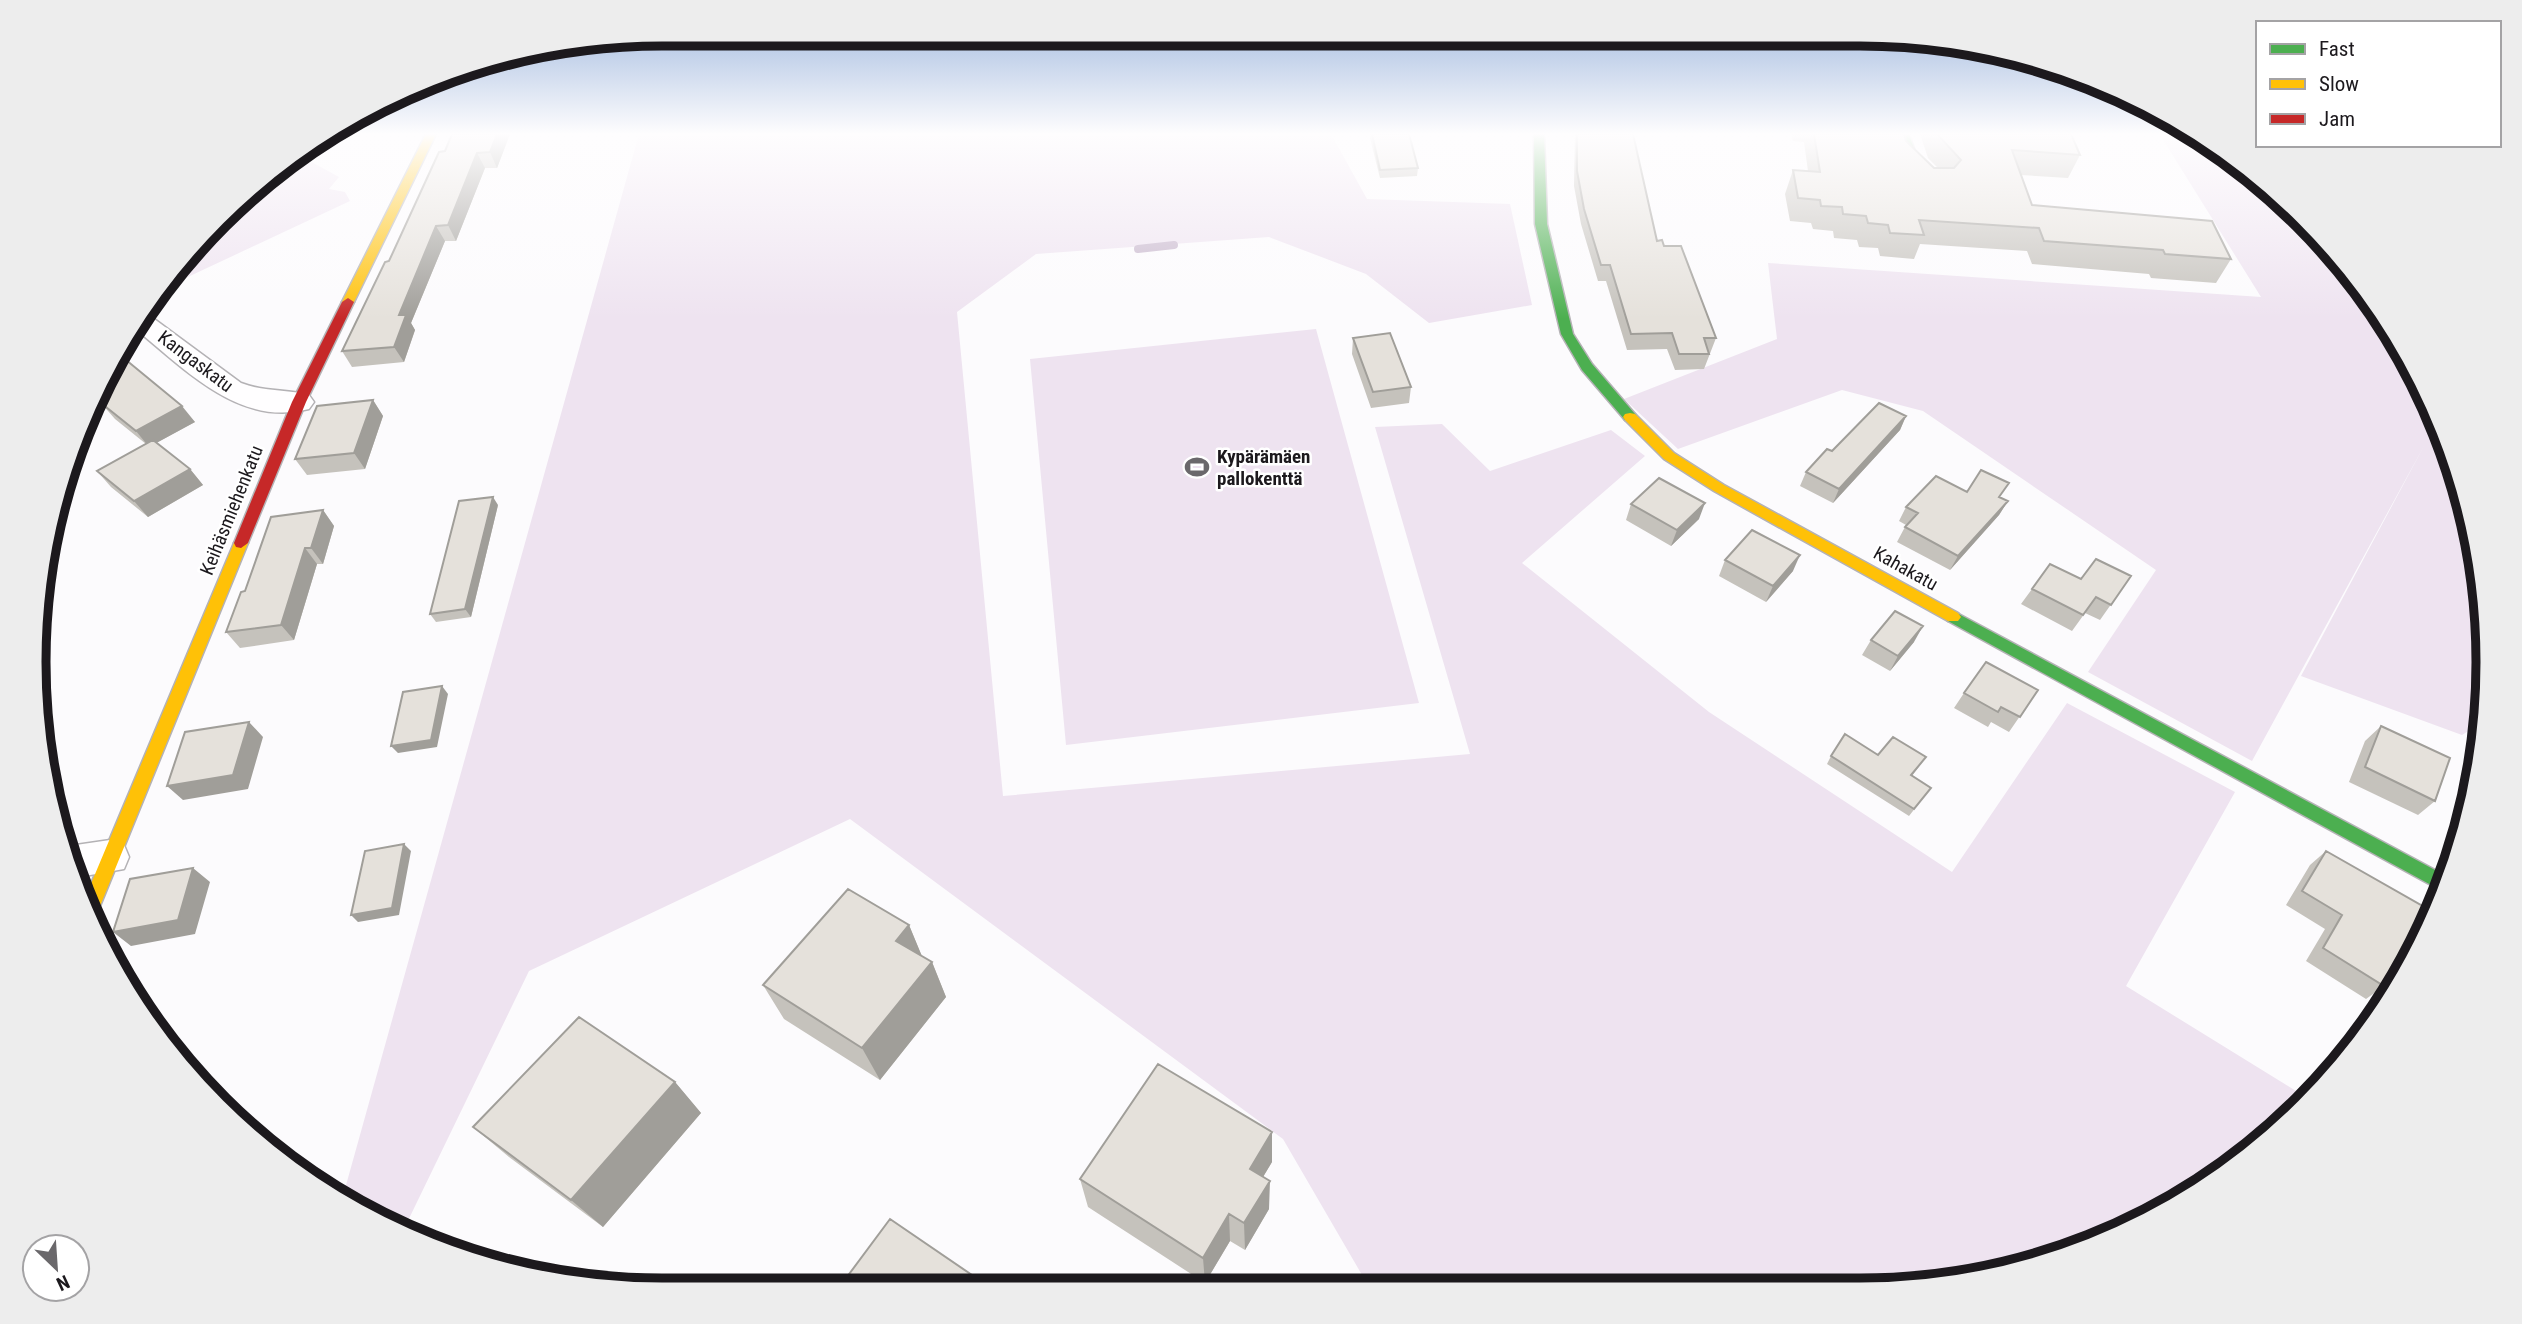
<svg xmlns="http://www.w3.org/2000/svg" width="2522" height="1324" font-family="'Roboto Condensed',sans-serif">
<rect width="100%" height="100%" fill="#fcfbfd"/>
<!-- green -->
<path fill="#eee3f0" d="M639,134H1331L1367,199L1510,204L1532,305L1429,323L1366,274L1269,237L1036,254L957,312L1003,796L1470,754L1375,427L1442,424L1490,471L1611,430L1645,456L1522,563L1709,712L1952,872L2067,703L2235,792L2126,986L2309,1099L2242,1161L2100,1243L1942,1285L1369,1287L1283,1139L850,819L529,971L402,1233L384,1226L343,1196Z
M2162,138L2208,141L2243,163L2333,248L2405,348L2456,460L2483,580L2487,704L2484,721L2462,735L2301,676L2425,444L2252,761L2088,672L2156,570L1923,411L1842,390L1678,449L1624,399L1777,339L1768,263L2261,297Z
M297,154L339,177L329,189L345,192L350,201L175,283L171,279L279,163Z
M1316,329L1419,703L1066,745L1030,359Z"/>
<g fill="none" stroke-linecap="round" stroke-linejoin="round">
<!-- stream -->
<path stroke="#c6b5cb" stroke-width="8" d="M1138,249L1174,245"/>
<!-- street casing -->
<g stroke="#b4b2b5" stroke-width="3">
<path id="street" d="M142,310L241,383C264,392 286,389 309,395L314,402L309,409C238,428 183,367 133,327Z
M110,840L124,845L129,857L124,869L79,877L69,846Z"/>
</g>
<!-- fast casing -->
<g stroke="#b4b2b5" stroke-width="3">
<path id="fast" d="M1534,134H1544L1547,224L1573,334L1592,364L1635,414L1637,417L1635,420H1625L1582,370L1561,334L1535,224Z
M1899,134H1909L1918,161L1938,181V185H1930L1907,162Z
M1953,611L2448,877L2442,891L1948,621L1945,617Z"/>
</g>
<!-- slow casing -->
<g stroke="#b4b2b5" stroke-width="3">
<path id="slow" d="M426,134H436L354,302L352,305H344L342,302Z
M1630,413L1635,414L1674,453L1724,485L1958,613L1961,617L1958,621H1948L1714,491L1664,459L1625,420L1623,417L1625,414Z
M241,538L248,543L98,911L91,918L85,898L234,543Z"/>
</g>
<!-- jam casing -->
<g stroke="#b4b2b5" stroke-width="3">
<path id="jam" d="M348,298L354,302L306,402L248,543L241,548L236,547L234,543L292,402L342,302Z"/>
</g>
<!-- street -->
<use href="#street" fill="#fffeff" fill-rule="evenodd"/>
<!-- fast -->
<use href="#fast" fill="#4caf50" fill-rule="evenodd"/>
<!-- slow -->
<use href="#slow" fill="#ffc107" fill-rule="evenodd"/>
<!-- jam -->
<use href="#jam" fill="#c62828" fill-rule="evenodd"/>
</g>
<!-- wall -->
<path fill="#c5c2bc" d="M510,134L497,168H485L456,241H445L411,323L415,330L404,362L352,367L342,351L445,151Z
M1369,134H1409L1418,168L1417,176L1380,178Z
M1575,134H1633L1657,241L1664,246L1716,338L1704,369L1675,370L1667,349L1627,350L1606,281H1598L1581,224L1574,186Z
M1791,134H1904L1906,141L1934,168H1938L1928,158L1920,134H2071L2080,155L2068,178L2021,175L2032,205L2231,259L2216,283L2151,278L2149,274L2032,264L2027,251L1920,244L1914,259L1880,256L1878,248L1859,247L1857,240L1834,238L1833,231L1813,229L1811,223L1790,221L1785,194L1793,170L1808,171L1804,142L1793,141Z
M1353,338L1411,387L1409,403L1371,408L1352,354Z
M120,355L195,422L156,443L190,469L203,485L148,517L111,487L97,471L146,444L115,419L101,403L105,401L101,398Z
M373,400L383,416L365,469L307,475L295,459Z
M1906,416L1900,430L1833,503L1800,486L1806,472L1832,451Z
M1967,492L2000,498L2008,501L1999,515L1950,570L1897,542L1906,525L1899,521L1906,507Z
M1631,504L1699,519L1671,546L1626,520Z
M498,505L471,617L436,622L430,614Z
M323,510L334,526L323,564H317L294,640L240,648L226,632L245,591Z
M1725,560L1793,571L1766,602L1719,576Z
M2131,576L2100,620L2085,613L2072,631L2021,604L2032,589L2081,579Z
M1871,640L1914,642L1890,671L1862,655Z
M2038,690L2009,732L1991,722L1988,727L1954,708L1964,693Z
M2381,726L2435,801L2418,815L2349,782L2365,741Z
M1878,755L1926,757L1912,776L1931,788L1909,816L1827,764L1831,756Z
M2326,851L2384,986L2366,999L2306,961L2325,929L2286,905L2310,865Z
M909,925L922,957L932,962L946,997L880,1080L784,1019L763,985Z
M675,1082L701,1113L603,1227L509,1157L473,1127Z
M1272,1162L1263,1177L1269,1209L1245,1250L1230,1241L1205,1283L1088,1207L1080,1179Z"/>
<!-- shaded-wall -->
<path fill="#a09e99" d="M497,134H510L497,168L490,152Z
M477,153L485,168L456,241L448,225Z
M436,226L445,241L411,323L415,330L404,362L394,347L399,315Z
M373,400L383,416L365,469L354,453Z
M182,406L195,422L149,447L136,431Z
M1906,416L1900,430L1833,503L1839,489Z
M190,469L203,485L148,517L134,501Z
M493,497L498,505L471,617L465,609Z
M2008,501L1999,515L1950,570L1958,556Z
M1705,503L1699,519L1671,546L1677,530Z
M323,510L334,526L323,564L311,548Z
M305,548L317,564L294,640L281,625Z
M1800,555L1793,571L1766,602L1773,586Z
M1923,626L1914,642L1890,671L1898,656Z
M442,686L448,694L437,747L398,753L391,746Z
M249,722L263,737L248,789L183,800L167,786Z
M39,745L56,761L46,767Z
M404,844L411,851L399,915L358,922L351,915Z
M193,868L210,882L195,934L131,946L113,932Z
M909,925L924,961L896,941Z
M932,962L946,997L880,1080L862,1048Z
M143,1002L160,1015L157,1023Z
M675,1082L701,1113L603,1227L571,1200Z
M1272,1132V1162L1251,1197L1250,1169Z
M1270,1181L1269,1209L1245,1250L1244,1223Z
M1229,1214L1230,1241L1205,1283L1203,1258Z"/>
<!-- building -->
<path fill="#e5e1db" stroke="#a09e99" stroke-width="2" d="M452,134H497L490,152L477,153L448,225L436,226L399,315H406L394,347L342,351L385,262L389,261L439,152L445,151Z
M1372,134H1409L1418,168L1380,170Z
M1577,134H1633L1657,241L1662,240L1664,246H1681L1716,338H1704L1709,354H1679L1672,333L1631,334L1610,265H1601L1584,209L1577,171Z
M1814,134H1904L1906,141L1934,168H1954L1961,160L1937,134H2071L2080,155L2012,150L2032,205L2212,221L2231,259L2165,254L2163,250L2044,241L2039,228L1919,220L1924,235L1890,233L1888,225L1868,223L1866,216L1843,214L1842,207L1821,206L1820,200L1798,198L1793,170L1820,172Z
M1390,333L1411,387L1373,392L1353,338Z
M120,355L182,406L136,431L101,403L108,399L102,394Z
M373,400L354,453L295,459L317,406Z
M1879,403L1906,416L1839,489L1806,472L1827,449L1832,451Z
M153,440L190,469L134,501L97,471Z
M1981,470L2009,483L1999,497L2008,501L1958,556L1905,527L1918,513L1906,507L1936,476L1967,492Z
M1659,478L1705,503L1677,530L1631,504Z
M493,497L465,609L430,614L459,501Z
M323,510L311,548H305L281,625L226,632L241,592L245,591L271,517Z
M1752,530L1800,555L1773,586L1725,560Z
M2096,559L2131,576L2111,605L2096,597L2083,615L2032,589L2050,564L2081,579Z
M1895,611L1923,626L1898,656L1871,640Z
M1986,662L2038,690L2020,717L2001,707L1998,712L1964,693Z
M442,686L431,740L391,746L403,692Z
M249,722L233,775L167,786L185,732Z
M2381,726L2450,758L2435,801L2365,767Z
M1845,734L1878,755L1893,737L1926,757L1911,775L1931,788L1914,809L1831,756Z
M404,844L392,908L351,915L365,851Z
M2326,851L2426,908L2384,986L2323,948L2342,915L2302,891Z
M193,868L178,920L113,932L130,879Z
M848,889L909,925L896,941L932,962L862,1048L763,985Z
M579,1017L675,1082L571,1200L473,1127Z
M1158,1064L1272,1132L1250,1169L1270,1181L1244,1223L1229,1214L1203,1258L1080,1179Z
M890,1219L991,1288L838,1289Z"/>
<!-- sky -->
<linearGradient id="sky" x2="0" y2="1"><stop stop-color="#9ab4dc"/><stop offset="0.42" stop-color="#fefdfe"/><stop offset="1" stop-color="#fefdfe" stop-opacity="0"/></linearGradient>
<rect width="2522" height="319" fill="url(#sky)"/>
<!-- icons -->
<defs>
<g id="stadium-bare" transform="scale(1.89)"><path d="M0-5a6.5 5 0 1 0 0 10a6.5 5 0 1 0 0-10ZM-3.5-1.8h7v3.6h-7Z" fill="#6a686b" stroke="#fff" stroke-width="2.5" paint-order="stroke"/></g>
</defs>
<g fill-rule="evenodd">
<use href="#stadium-bare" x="1197" y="467"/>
</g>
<g text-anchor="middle" stroke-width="5" stroke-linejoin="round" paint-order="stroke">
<!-- street labels -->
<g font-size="19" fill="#1c191d" stroke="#fff">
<text transform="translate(196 361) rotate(37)" y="7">Kangaskatu</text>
<text transform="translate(231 510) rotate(-68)" y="7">Keihäsmiehenkatu</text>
<text transform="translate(1906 568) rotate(29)" y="7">Kahakatu</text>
</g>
<!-- poi labels -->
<g font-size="19" font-weight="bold" fill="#1c191d" stroke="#fff" text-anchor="start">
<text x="1217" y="463">Kypärämäen<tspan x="1217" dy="22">pallokenttä</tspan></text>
</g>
</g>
<!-- crop -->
<path d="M0 0H2522V1324H0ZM662 46H1860A616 616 0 0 1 2476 662V662A616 616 0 0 1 1860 1278H662A616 616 0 0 1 46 662V662A616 616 0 0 1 662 46Z" fill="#ededed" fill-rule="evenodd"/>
<path fill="none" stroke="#1c191d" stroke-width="9" d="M662 46H1860A616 616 0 0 1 2476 662V662A616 616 0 0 1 1860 1278H662A616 616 0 0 1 46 662V662A616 616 0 0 1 662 46Z"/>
<!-- legend -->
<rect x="2256" y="21" width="245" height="126" fill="#ffffff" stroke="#a4a3a5" stroke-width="2"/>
<rect x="2270" y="44" width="35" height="10" fill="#4caf50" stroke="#a4a3a5" stroke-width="2"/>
<text x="2319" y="56" font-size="21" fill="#1c191d">Fast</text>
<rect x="2270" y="79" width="35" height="10" fill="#ffc107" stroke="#a4a3a5" stroke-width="2"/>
<text x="2319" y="91" font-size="21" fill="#1c191d">Slow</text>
<rect x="2270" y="114" width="35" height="10" fill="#c62828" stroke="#a4a3a5" stroke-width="2"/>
<text x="2319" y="126" font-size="21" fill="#1c191d">Jam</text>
<!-- north arrow -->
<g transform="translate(56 1268) rotate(155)"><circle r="33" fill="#ffffff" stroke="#a4a3a5" stroke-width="2"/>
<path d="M0-5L12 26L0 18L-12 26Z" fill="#6a686b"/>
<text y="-10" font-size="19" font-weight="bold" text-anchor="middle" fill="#1c191d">N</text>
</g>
</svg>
